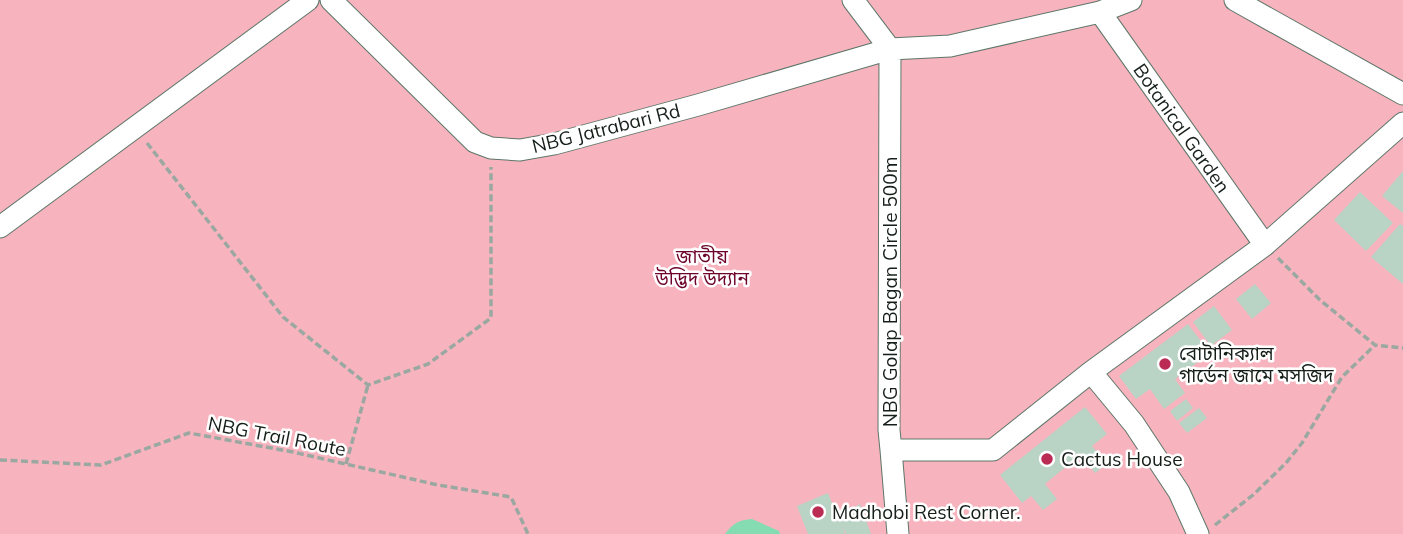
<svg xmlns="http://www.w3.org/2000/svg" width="1403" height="534" font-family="Mulish,'Noto Sans Bengali',sans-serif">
<rect width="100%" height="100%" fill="#eefef6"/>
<!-- green -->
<path fill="#f7b4be" d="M0,0H1403V534H0Z"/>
<!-- water -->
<path fill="#85dcb2" d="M752,519L779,531L780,534H725C733,523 739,520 752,519Z"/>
<!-- building -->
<path fill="#b9d3c5" d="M1403,171V213L1382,196Z
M1360,192L1393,223L1366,251L1334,220Z
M1400,224L1403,226V284L1371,257Z
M1255,284L1271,303L1252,319L1236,299Z
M1214,306L1232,330L1211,346L1193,322Z
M1188,324L1210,353L1175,379L1185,393L1164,409L1150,389L1136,399L1119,376Z
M1186,399L1193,408L1177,421L1170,411Z
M1085,407L1107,434L1092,446L1107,464L1095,473L1080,455L1045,484L1057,499L1043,510L1031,496L1022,503L1000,475Z
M1199,408L1207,418L1187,433L1179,423Z
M828,493L838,518L860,504L871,534H846L843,527L845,534H808L797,506Z"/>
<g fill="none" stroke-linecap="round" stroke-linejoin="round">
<!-- street casing -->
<g stroke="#5e7669" stroke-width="23">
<path id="street" d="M331,0L475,142L491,148L520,150L554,144L698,105L890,49L950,46L1100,12L1131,0
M853,0L890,49
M1235,0L1403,94
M1100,12L1265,245
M890,49L889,430L891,450H993L1091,372L1265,245L1403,123
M0,227L308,0
M1091,372L1134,424L1179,492L1198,534
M891,450L898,534"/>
</g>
<!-- path -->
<path stroke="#9aa8a1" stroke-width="3.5" stroke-dasharray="7 3.5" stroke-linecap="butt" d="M147,143L283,317L368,385L428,364L491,318V167
M1278,258L1320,300L1375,345L1403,348
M0,460L101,465L189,433L293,452L438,485L511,497L528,534
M346,464L368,385
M1215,525L1253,495L1286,463L1302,443L1342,377L1375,345"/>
<!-- street -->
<use href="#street" stroke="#fff" stroke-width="21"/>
</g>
<!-- markers -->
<g fill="#bb2c55" stroke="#fff" stroke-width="2.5">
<circle cx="1165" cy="364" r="7"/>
<circle cx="1047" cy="459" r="7"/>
<circle cx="818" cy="512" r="7"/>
</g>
<g text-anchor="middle" stroke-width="5" stroke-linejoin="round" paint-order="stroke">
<!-- street labels -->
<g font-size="19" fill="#151e19" stroke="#fff">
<text transform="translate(606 128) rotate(-14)" y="7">NBG Jatrabari Rd</text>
<text transform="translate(1182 128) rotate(55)" y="7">Botanical Garden</text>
<text transform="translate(890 292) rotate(-90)" y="7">NBG Golap Bagan Circle 500m</text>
<text transform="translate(277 436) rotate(11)" y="7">NBG Trail Route</text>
</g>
<!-- park labels -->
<g font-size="19" fill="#6d032a" stroke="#fff">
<text x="702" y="263">জাতীয়<tspan x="702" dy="22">উদ্ভিদ উদ্যান</tspan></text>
</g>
<!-- poi labels -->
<g font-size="19" fill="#151e19" stroke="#fff" text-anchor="start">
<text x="1179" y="360">বোটানিক্যাল<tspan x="1179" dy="22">গার্ডেন জামে মসজিদ</tspan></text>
<text x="1061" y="466">Cactus House</text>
<text x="832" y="519">Madhobi Rest Corner.</text>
</g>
</g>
</svg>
